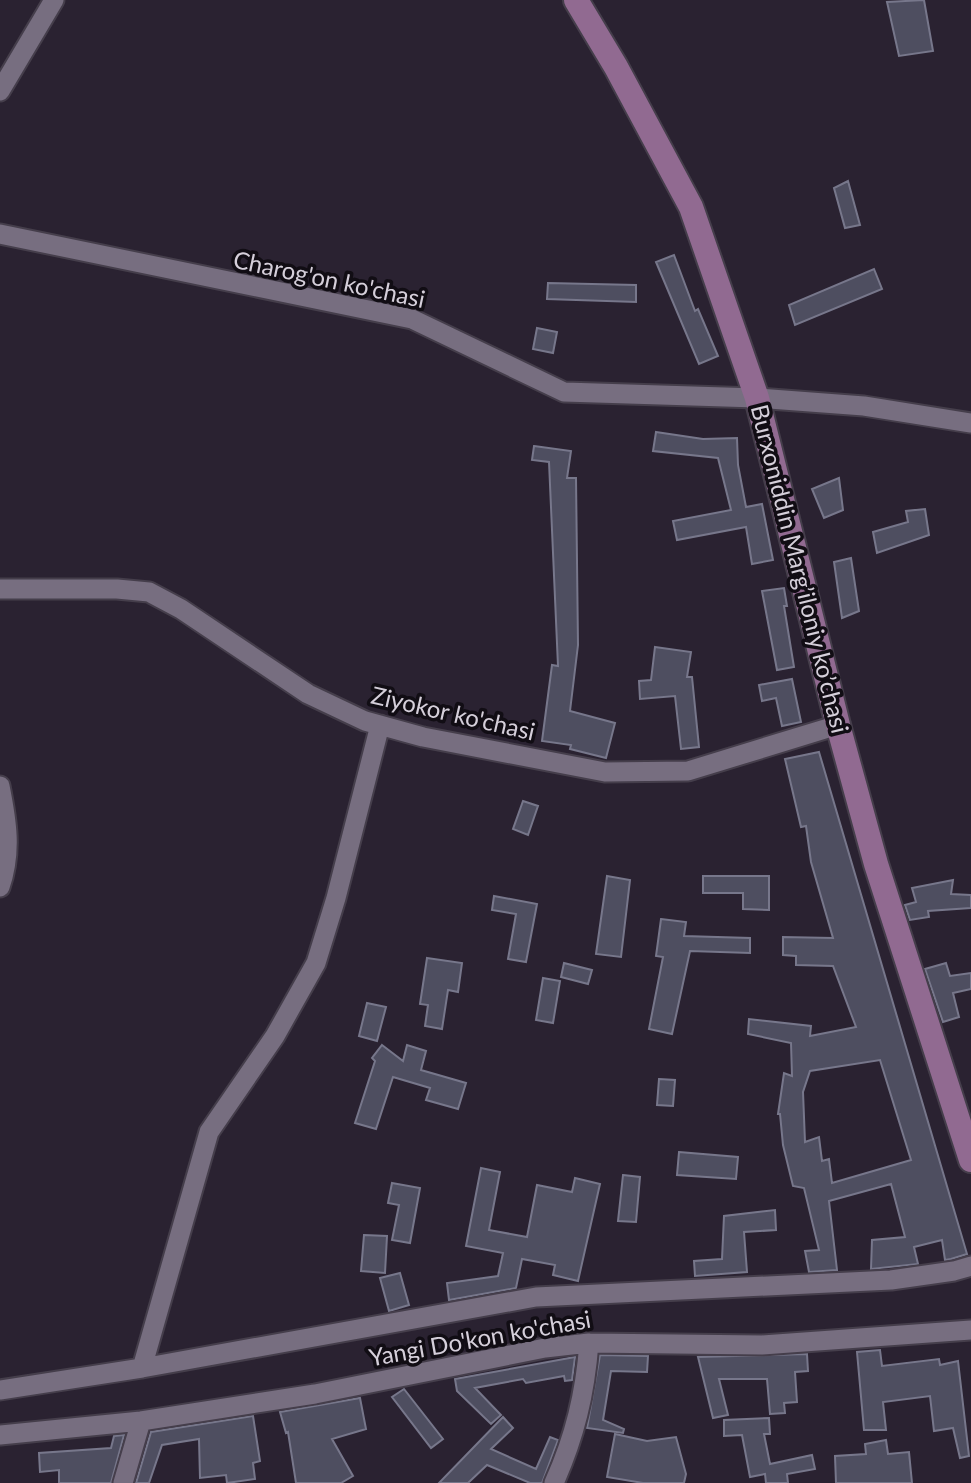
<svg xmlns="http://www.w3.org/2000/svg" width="971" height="1483" font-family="Lato,sans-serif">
<rect width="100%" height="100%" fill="#2a2231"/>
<!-- building -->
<path fill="#4e4e60" stroke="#77778b" stroke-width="2" fill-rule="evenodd" d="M924,0L933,51L899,56L887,2Z
M848,181L860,225L845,228L834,188Z
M674,255L695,311L698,309L718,356L699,364L656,262Z
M874,269L882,289L795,325L789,305Z
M548,283L636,285V302L547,299Z
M537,328L557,332L553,353L533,349Z
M656,432L703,439L737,438L738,465L746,507L762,504L773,560L752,564L746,527L677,540L673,521L731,510L718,458L653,451Z
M534,446L571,451L567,478H576L578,645L570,711L615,723L606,758L570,749L571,745L542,741L552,665L558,666L549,462L532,460Z
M839,478L843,510L824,518L812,489Z
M925,509L929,535L877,553L873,532L908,522L906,511Z
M851,558L859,611L842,618L834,562Z
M784,588L787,606H784L794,667L777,670L762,591Z
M655,647L691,652L687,677H692L699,747L681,749L675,696L640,699L639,681L651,680Z
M792,679L801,722L782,726L776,698L762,701L759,685Z
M819,752L967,1254L951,1259L945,1260L942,1240L914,1247L918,1264L871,1269L872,1240L905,1237L891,1184L829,1201L837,1270L809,1272L805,1251L819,1250L804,1188L793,1186L783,1145L780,1114H778L784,1073L792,1076L791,1043L748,1034L749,1019L811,1026L810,1036L856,1027L833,966L796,965V956L783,955V937L833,938L811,862L806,826L801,827L785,759ZM880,1060L911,1160L832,1183L829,1159L822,1161L819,1137L805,1142L803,1092L810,1071Z
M523,801L538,806L528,835L513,829Z
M607,876L630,880L621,957L596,954Z
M703,876H769V910L743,909V893H703Z
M953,880L951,894L971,895V908L928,911L929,917L910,920L905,905L916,902L912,888Z
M494,896L537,904L526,962L508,959L516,914L492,910Z
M661,919L686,922L684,936L750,938V953L690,951L672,1034L649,1029L663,957L656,956Z
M427,958L462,963L458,992L448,990L442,1029L425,1026L428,1005L420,1004Z
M564,963L592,970L588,984L561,977Z
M946,963L950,976L971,973V989L953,993L959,1017L943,1022L925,969Z
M543,978L560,981L553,1023L536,1020Z
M367,1003L386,1007L377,1041L359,1036Z
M382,1045L403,1061L407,1045L426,1051L421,1070L466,1083L458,1109L426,1100L430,1088L393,1077L376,1129L355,1123L375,1061L372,1058Z
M659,1079L675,1080L673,1106L657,1105Z
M679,1152L738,1157L736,1179L677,1175Z
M481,1168L500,1172L489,1230L527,1237L537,1185L572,1192L575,1178L600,1184L578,1281L553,1275L555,1265L522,1259L516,1288L449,1300L447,1283L498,1276L503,1253L466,1246Z
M623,1175L640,1177L636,1222L618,1221Z
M392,1183L420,1188L410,1243L392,1240L399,1205L388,1203Z
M775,1210L776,1230L744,1232L747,1272L695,1276L694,1261L722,1259L724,1216Z
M364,1235L387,1236L385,1273L361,1271Z
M400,1273L409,1305L389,1311L380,1278Z
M880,1350L882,1366L939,1359L940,1365L958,1361L969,1456L960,1458L953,1428L934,1431L930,1396L883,1402L886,1430H864L857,1352Z
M807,1354L808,1371L795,1372L797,1402L784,1403L785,1413L770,1414L767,1379H719L728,1415L713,1418L698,1357Z
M600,1355L648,1356L647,1372L611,1371L603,1420L624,1429L623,1433L587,1428Z
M575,1357L572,1380L565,1381L564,1376L526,1383L523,1379L475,1388L501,1415L491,1424L457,1391L455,1379Z
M404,1389L443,1439L431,1448L392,1397Z
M360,1398L366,1429L332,1439L353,1476L341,1483H296L288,1432L286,1433L280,1412Z
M253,1416L260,1461L253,1463L255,1479L227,1483L226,1475L200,1478L199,1439L162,1445L149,1483H136L151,1432Z
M503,1417L513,1428L491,1449L536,1469L550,1437L558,1440L542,1483H530L487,1465L468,1483H439Z
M769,1418L770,1434H764L770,1464L812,1455L815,1469L787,1474L788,1483H766L765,1474L750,1477L742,1435L724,1436V1420Z
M615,1434L647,1441L676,1437L686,1474L684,1483H643L607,1477Z
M124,1435L111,1483H59V1470L40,1472L39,1453L111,1448L114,1436Z
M886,1440L888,1454L909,1452L912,1483H836L835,1456L866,1454L865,1444Z"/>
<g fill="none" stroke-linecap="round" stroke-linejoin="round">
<!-- minor casing -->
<g stroke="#453e4b" stroke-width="23">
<path id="minor" d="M0,91L54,0
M0,234L412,319L564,392L757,398L864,406L971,423
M0,589H117L149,592L181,609L308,694L365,721L423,737L605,772L688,771L838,725
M380,725L336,898L316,963L275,1036L209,1132L142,1368L536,1297L891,1280L954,1271L971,1266
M0,786C7,821 12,852 0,887
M0,1390L142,1368
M0,1435L141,1421L315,1394L545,1348L589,1343L762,1345L971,1330
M123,1483L141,1421
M554,1483C575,1436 585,1394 589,1343"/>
</g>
<!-- major casing -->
<g stroke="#453e4b" stroke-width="28">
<path id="major" d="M576,0L616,67L691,207L757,398L838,725L876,864L971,1160"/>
</g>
<!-- minor -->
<use href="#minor" stroke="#776e80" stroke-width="19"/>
<!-- major -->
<use href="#major" stroke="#916a91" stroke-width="24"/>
</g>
<g text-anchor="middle" stroke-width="7" stroke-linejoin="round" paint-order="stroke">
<!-- street labels -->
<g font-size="24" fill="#d5cfda" stroke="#110d14">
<text transform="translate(329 280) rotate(12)" y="8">Charog'on ko'chasi</text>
<text transform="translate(799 569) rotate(76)" y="8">Burxoniddin Marg’iloniy ko’chasi</text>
<text transform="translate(453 714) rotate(13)" y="8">Ziyokor ko'chasi</text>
<text transform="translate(480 1339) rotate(-10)" y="8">Yangi Do'kon ko'chasi</text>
</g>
</g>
</svg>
